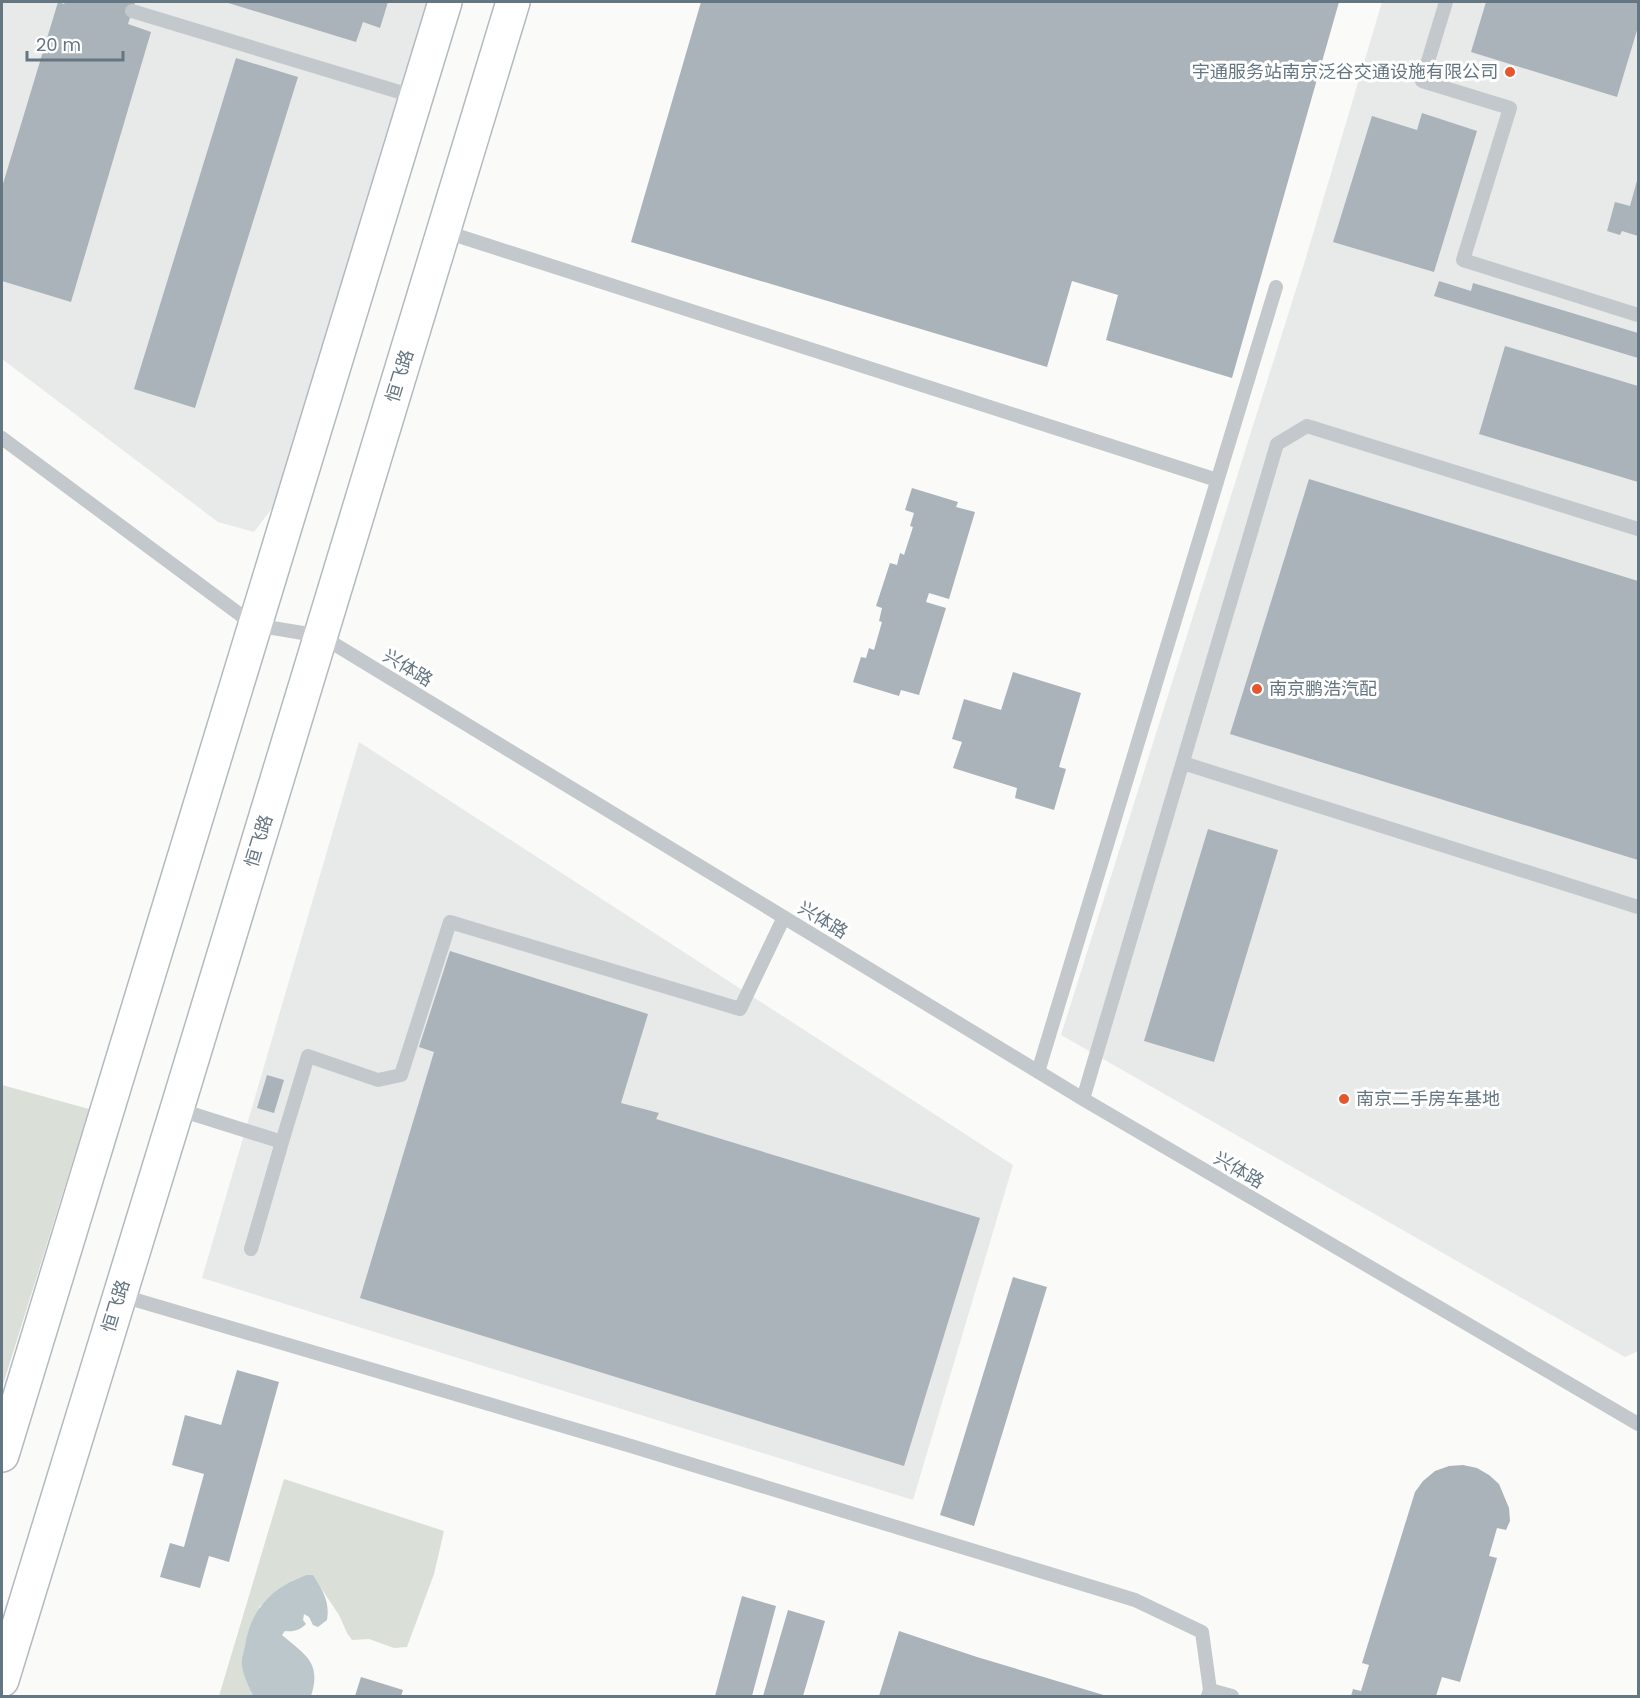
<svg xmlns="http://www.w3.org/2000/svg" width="1640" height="1698" font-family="Poppins,'Noto Sans SC',sans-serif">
<rect width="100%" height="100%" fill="#fafaf8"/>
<!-- built -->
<path fill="#e8e9e9" d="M2,2H427L273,507L254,532L218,522L2,359Z
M1382,2H1638V1351L1625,1357L1061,1035L1304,264Z
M359,742L1013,1165L913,1500L202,1278Z"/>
<!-- green -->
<path fill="#dadfd7" d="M2,1085L89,1109L2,1388Z
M284,1479L444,1531L434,1574L407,1647L394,1648L369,1639L352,1640L347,1633L339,1615L313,1576L306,1575L294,1580L270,1596L259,1607L251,1692L253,1696H219Z"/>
<!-- water -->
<path fill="#bbc7cb" d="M306,1575H313C323,1591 330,1602 327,1620L318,1627L313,1625L309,1617L304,1614L303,1620L306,1624C300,1630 294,1632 285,1631L282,1635C305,1655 322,1662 311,1696H253C249,1686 243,1676 242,1665C241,1659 244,1652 245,1646C251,1609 271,1588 306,1575Z"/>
<!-- building -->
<path fill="#aab3b9" d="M58,2L64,4L65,2H135L128,24L151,32L71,302L2,281V187Z
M225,2H388L380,28L363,22L356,42Z
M701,2H1339L1232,378L1106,340L1118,295L1072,281L1047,367L631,242Z
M1486,2H1638V27L1617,97L1471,52Z
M236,58L298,77L195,408L134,389Z
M1422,113L1477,131L1434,272L1333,242L1372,116L1417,130Z
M1638,177V236L1622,231L1620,235L1607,231L1615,202L1630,206Z
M1439,281L1471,291L1473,283L1638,333V358L1434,296Z
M1505,346L1638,386V482L1479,434Z
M1309,479L1638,581V860L1230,734Z
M912,488L958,502L956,507L975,512L949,599L929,593L926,602L946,608L919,695L901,690L899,696L853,682L861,657L866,658L869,648L874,650L882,622L879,621L882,608L876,606L890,563L897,565L900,553L904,555L913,527L910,526L914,513L905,510Z
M1013,672L1081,693L1059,767L1066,769L1054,810L1015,798L1017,788L953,768L962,742L952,739L964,699L1001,710Z
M1208,829L1278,850L1214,1062L1144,1041Z
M450,951L648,1014L621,1103L659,1113L656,1119L980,1218L904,1466L360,1298L434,1052L419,1047Z
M267,1075L284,1080L274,1113L257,1108Z
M1013,1277L1047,1287L974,1526L940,1515Z
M237,1370L279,1382L229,1562L209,1556L200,1588L160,1577L170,1543L184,1547L204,1474L172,1465L185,1415L221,1425Z
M1463,1465L1477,1468L1489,1475L1499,1484L1509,1508L1510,1521L1506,1530L1497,1528L1489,1556L1497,1558L1460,1682L1442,1677L1436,1696H1351L1353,1689L1361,1691L1369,1665L1362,1663L1415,1492L1423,1481L1435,1471L1449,1466Z
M742,1596L776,1606L752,1696H715Z
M788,1610L825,1621L803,1696H763Z
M899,1631L977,1657L1107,1696H879Z
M361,1677L403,1690L401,1696H355Z"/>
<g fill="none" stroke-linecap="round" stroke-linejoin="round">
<!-- secondary casing -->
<g stroke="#b3babf" stroke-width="36">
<path id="secondary" d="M2,1455L445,2
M2,1680L177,1109L513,2"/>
</g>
<!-- lane -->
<path stroke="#c3c8cc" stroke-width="14" d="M1446,2L1422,81L1510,108L1463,260L1638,315
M132,11L416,97
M443,231L1217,480
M2,438L254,625L321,636L1083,1099L1638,1424
M1183,763L1638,907
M1038,1072L1276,287
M1083,1099L1277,444L1307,426L1638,529
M177,1109L282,1142L251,1249
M282,1142L308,1056L378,1080L401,1075L450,922L740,1009L784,917
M119,1295L631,1446L1135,1600L1202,1632L1210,1690L1208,1696
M1210,1690L1232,1696"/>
<!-- secondary -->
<use href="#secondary" stroke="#fff" stroke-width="33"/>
</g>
<!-- markers -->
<g fill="#e4572e" stroke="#fff" stroke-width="2">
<circle cx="1510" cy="72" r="6"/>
<circle cx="1257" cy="689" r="6"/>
<circle cx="1344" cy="1099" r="6"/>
</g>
<g text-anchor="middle" stroke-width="6" stroke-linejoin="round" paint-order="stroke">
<!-- poi labels -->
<g font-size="18" fill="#657683" stroke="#fff" text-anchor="start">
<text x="1498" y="78" text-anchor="end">宇通服务站南京泛谷交通设施有限公司</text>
<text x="1269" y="695">南京鹏浩汽配</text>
<text x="1356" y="1105">南京二手房车基地</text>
</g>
<!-- street labels -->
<g font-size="18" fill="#657683" stroke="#fff">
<text transform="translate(400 376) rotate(-73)" y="6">恒飞路</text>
<text transform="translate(408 668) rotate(31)" y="6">兴体路</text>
<text transform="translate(259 841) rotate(-73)" y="6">恒飞路</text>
<text transform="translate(823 920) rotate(31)" y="6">兴体路</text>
<text transform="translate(1239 1170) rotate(30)" y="6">兴体路</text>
<text transform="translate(116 1306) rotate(-73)" y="6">恒飞路</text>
</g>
</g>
<!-- border -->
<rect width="1640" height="1698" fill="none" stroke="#657683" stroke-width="6"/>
<!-- scale -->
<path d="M27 51v9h96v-9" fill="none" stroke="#657683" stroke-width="3"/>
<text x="36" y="51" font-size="18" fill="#657683" stroke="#ffffff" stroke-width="4.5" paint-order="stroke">20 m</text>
</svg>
